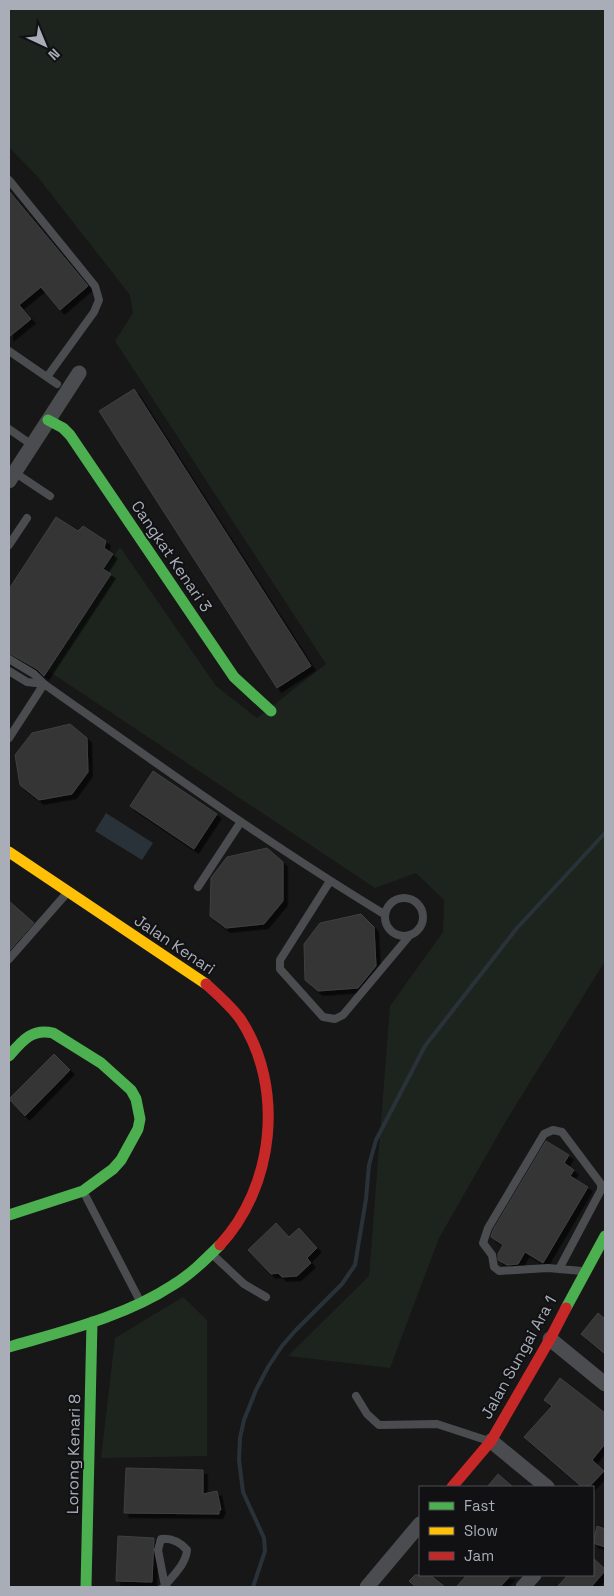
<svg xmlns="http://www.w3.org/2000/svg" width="614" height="1596" font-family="'Space Grotesk',sans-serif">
<defs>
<filter id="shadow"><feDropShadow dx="4.5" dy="4.5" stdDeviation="0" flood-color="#0009"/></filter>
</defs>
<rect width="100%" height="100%" fill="#171717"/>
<!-- green -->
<path fill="#1d241e" d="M9,9H605V961L506,1121L439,1238L390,1368L288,1356L369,1276L390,1006L443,932L444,900L416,873L375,888L41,666L120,547L216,686L257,718L326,664L115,341L133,313L130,295L37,176L9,147Z
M183,1297L207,1320V1456L101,1458L115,1338Z"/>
<!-- water -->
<path fill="#2a3239" d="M106,813L153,843L142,860L95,831Z"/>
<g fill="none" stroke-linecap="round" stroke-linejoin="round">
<!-- stream -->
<path stroke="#2a3239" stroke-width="4" d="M253,1587L265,1551L264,1538L243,1492L239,1460L240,1438L244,1420L256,1390L268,1367L282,1346L295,1331L342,1284L355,1265L366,1199L369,1165L376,1140L425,1046L517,928L605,833"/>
</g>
<!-- building -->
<path fill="#353536" stroke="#3f4043" filter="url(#shadow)" d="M9,191L88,286L60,310L41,287L19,305L31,319L9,337Z
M134,389L311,666L277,688L99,411Z
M56,517L78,531L83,526L106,541L104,548L113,554L103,569L111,574L44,676L37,669L9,653V589Z
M70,724L87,738L88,772L72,794L39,800L20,785L15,755L32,733Z
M153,771L217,814L194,849L130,806Z
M267,848L283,862V901L264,924L226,928L210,916L211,878L227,857Z
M9,901L34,923L9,951Z
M361,914L374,927L376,966L358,988L318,991L305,980L304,944L320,923Z
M54,1054L70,1070L25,1116L9,1099Z
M546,1141L569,1155L564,1163L574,1170L570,1176L588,1187L543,1263L525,1252L518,1264L507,1265L498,1260V1254L503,1245L491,1237L493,1230Z
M276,1223L289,1237L299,1228L317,1248L307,1258L311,1263L297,1276L282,1277L278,1273L271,1274L248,1250Z
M598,1313L605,1319V1354L581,1334Z
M560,1378L605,1413V1444L592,1460L604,1471L589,1487H582L524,1437L552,1406L544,1400Z
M126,1468L203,1470V1494L217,1491L221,1510H219V1514L124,1513Z
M498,1474L513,1487H487Z
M597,1526L605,1529V1547L593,1543Z
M118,1536L154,1538L152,1582L116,1581Z
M593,1558L605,1569V1571L591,1587H557L568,1575H593Z
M415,1575H430L445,1587H416L409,1581Z
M467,1575H511L500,1587H456Z"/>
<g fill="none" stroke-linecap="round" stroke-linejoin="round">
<!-- lane -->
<path stroke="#4b4c50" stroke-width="8" d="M9,180L95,286L99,300L94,312L47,377
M9,351L57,384
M9,429L32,445
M14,472L50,496
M9,545L27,518
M9,659L34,674L44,684C156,763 267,843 384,914
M9,671L27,682L44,684
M9,738L44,684
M330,881L280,960V969L323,1017L335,1019L343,1015L410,935
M198,887L240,823
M385 917a19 19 0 1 1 38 0a19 19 0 1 1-38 0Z
M9,959L67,893
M83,1191L141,1303
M213,1255L244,1284L266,1297
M559,1269L601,1190V1184L562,1132L553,1130L544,1134L488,1228L483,1243L492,1255L494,1267L499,1271L548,1268L582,1271
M356,1396L367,1414L379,1425L437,1424L489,1441
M163,1587L165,1586C173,1575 186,1564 187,1550C180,1542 172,1538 161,1539L158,1550L165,1586"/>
<!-- street -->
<path stroke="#4b4c50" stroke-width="15" d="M9,481L79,373
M550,1339L605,1384
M491,1441L547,1487
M367,1587L420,1524
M523,1587L534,1575"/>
<!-- fast -->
<path stroke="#4caf50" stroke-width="11" d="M48,420L63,428L70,435L234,677L271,711
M9,1056C22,1041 32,1028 53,1033L101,1063L131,1090L136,1099L140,1119L138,1129L121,1160L113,1169L83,1191L9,1215
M566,1308L605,1236
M9,1347C64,1331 124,1317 173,1285C190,1275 206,1259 220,1245
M86,1587L92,1322"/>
<!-- slow -->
<path stroke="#ffc107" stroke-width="11" d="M9,852L206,984"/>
<!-- jam -->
<path stroke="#c62828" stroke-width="11" d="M206,984C218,995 232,1007 241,1020C285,1088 274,1187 220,1245
M452,1487L491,1441L550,1339L566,1308"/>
</g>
<g text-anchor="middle" stroke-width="4" stroke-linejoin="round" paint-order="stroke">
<!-- street labels -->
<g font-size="16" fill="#a8adb8" stroke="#111113">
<text transform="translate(172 556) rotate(56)" y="6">Cangkat Kenari 3</text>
<text transform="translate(175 944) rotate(34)" y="6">Jalan Kenari</text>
<text transform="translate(518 1357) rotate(-61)" y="6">Jalan Sungai Ara 1</text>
<text transform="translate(73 1454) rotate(-89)" y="6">Lorong Kenari 8</text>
</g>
</g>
<!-- border -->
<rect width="614" height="1596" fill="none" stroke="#a8adb8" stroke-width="20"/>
<!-- legend -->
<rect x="419" y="1486" width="175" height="90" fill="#111113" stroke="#4d4f55"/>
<rect x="429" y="1502" width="25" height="8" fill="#4caf50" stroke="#4d4f55"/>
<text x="464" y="1511" font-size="15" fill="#a8adb8">Fast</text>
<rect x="429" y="1527" width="25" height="8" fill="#ffc107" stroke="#4d4f55"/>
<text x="464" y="1536" font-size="15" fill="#a8adb8">Slow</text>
<rect x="429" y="1552" width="25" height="8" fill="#c62828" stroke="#4d4f55"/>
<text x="464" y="1561" font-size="15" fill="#a8adb8">Jam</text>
<!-- north arrow -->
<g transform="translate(45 45) rotate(136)" stroke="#111113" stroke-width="4" paint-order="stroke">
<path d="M0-4L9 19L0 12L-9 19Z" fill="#a8adb8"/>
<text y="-8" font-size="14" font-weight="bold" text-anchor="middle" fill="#a8adb8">N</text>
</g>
</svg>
